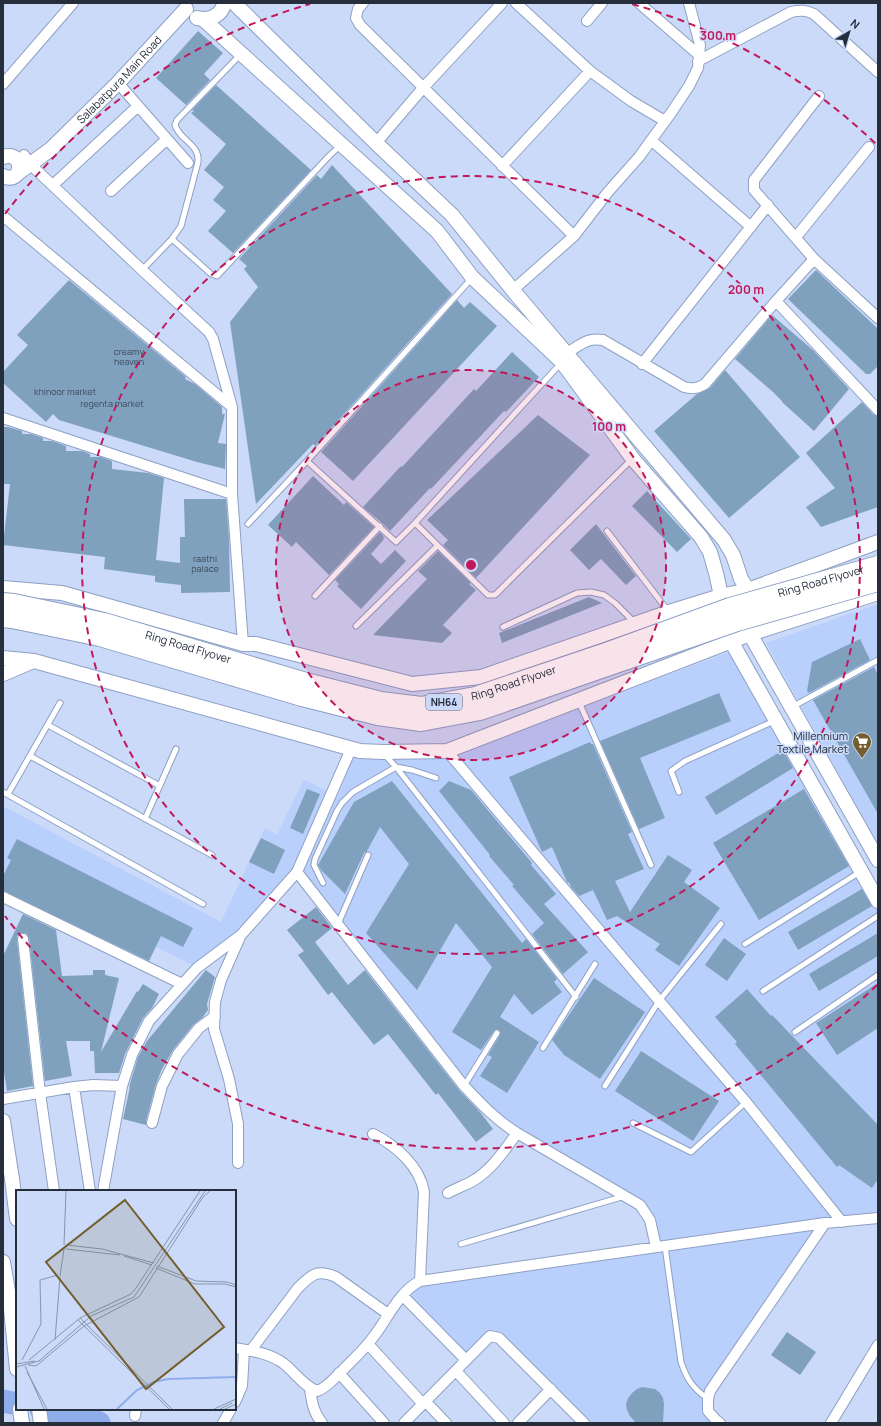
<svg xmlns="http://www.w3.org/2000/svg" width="881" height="1426" font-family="Manrope,sans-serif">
<rect width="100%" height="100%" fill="#cadaf8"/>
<!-- built -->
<path fill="#b9cffc" d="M878,604V844L766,643Z
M730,652L878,905V1216L660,1244L652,1217L518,1130L487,1106L294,870L238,933L194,966L3,869V806L221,922L265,828L277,835L304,780L338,796L354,754L444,757Z
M818,1228L708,1391L716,1423H586L500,1336L466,1356L406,1296L420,1283Z"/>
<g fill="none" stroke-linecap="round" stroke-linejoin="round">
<!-- river -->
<path stroke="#8fadeb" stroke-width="23" d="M3,1401L17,1404
M41,1409L95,1421L99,1423"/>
</g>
<!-- building -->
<path fill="#7fa1be" d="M198,31L223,53L204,74L210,80L186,105L156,78Z
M216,85L311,170L233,253L208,231L226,211L213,200L224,187L204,170L226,144L191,113L194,111L192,110Z
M332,165L452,294L315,446L313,444L256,504L230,322L258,287L244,269L247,266L239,259L317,175L321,179Z
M816,270L878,329V366L870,374H866L788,299Z
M69,280L186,377L185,379L195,384L222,407V414H225L218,443L226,444L225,469L197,462L59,420L53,414L46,422L3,383V372L28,345L17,335Z
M457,300L464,308L470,302L497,326L353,481L321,452Z
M772,315L814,351L849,389L814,431L782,402V401L773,392L735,359Z
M512,352L539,377L506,412L504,411L431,489L430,488L390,531L382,523L363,507L401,466L402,467L474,389L476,391Z
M725,370L800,457L729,518L654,431L697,394L710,388Z
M862,402L873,414L878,416V507L821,527L806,507L835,488L806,453Z
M538,415L590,455L476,578L443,545L448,540L427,520Z
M3,427H8L22,431V434H31L43,438V441H52L66,446V451H82L90,454V457H101L112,461V469L148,473L164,478L156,560L180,563V537H185L184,499H226L229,538L230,592L181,593V585L155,582V576L104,569L105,557L3,545L10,484H4Z
M313,476L344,505L346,502L374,527L329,575L296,542L292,547L268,525Z
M647,491L691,539L677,552L632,506Z
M596,524L636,576L626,585L601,559L589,570L570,550Z
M380,532L384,537L383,538L384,539L371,554L381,564L395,550L406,561L361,609L337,586L339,584L335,580Z
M438,551L471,583L469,584L476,590L443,625L452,633L442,643L373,635L427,579L418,571Z
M589,597L602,603L502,643L499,633Z
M860,639L870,660L809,693L807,691L812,662Z
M874,667L878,675V814L813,700Z
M719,693L731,721L640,758L665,818L639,829L600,741Z
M590,742L591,744H593L632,832L628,834L644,869L615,881L630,912L668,855L692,870L684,882L720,908L679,966L655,950L660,944L617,916L607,920L593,890L579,896L571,887L569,882L568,883L567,882L552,847L542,852L509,777Z
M783,750L793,768L716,815L705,797Z
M392,781L522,943L526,939L557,979L554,982L562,992L532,1015L514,994L500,1017L539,1042L507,1093L480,1076L492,1057L488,1055L500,1035V1031L497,1029L494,1031L481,1050L452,1032L492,967L456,923L417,990L366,933L409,864L380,827L367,851L364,853L345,894L321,870L318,865L354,802Z
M449,781L471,790L532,863L531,865L556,894L544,904L588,952L563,974L532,934L544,923L512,886L514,885L489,856L490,855L439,791Z
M307,789L320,794L303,834L290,828Z
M804,789L849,866L759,920L713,843Z
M261,838L285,850L274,874L249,862Z
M17,839L193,928L183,947L161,936L149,961L3,891V876L11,860L7,858Z
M862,889L872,906L798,950L788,932Z
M316,907L332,928L315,942L348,985L365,970L459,1090L480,1112L493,1129L476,1142L438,1093L436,1095L388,1034L374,1045L332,992L328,995L298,955L304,951L287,930Z
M23,914L56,930L62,976L93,975V970H105V975L119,978L101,1052L137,991L138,992L143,984L159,994L152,1008L143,1018L125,1054L119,1073H95L94,1051H90V1041H66L72,1076L45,1081L29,938L26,933H22L17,936V940L33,1086L7,1091L3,1066V956Z
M878,933V956L819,991L809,974Z
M724,938L746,954L727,981L705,965Z
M206,970L215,977L207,1004L208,1010L202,1018L194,1024L173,1050L162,1069L156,1084L146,1121V1125L123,1119L130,1087H129L138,1057L147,1041Z
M594,978L645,1012L600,1079L564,1055L552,1040Z
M878,983V1028L837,1055L816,1023Z
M747,989L771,1016L772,1015L878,1125V1179L872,1188L839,1165L837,1167L735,1044L737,1042L715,1017Z
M641,1051L719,1101L693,1141L615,1091Z
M787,1332L816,1352L800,1375L771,1355Z
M642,1387L655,1389L660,1393L663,1398L664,1404L663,1423H636L630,1416L627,1410L626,1404L628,1398L632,1393L637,1389Z"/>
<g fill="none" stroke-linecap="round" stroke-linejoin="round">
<!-- lane casing -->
<g stroke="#8ea0c4" stroke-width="7">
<path id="lane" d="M172,239L211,274L217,276L329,156L341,145
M142,270L172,239L181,226L198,162C200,144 179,140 175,125L177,120L241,54
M307,461L396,542L415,523L488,595H495L632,459
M415,523L561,363
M248,524L307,461L472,278
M607,531L668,611
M315,596L380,526
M356,626L437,546
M503,627L577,593L591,592L604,595L615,603L634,622
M579,702L651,865
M792,707L878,660
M48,725L160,786
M385,755L396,767L576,997
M30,756L212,855
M3,792L203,904
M679,792L671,771L685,761L774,721
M8,794L60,703
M145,819L176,749
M323,883L314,865L315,859L337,811L342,803L353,792L396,767L412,770L436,778
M338,924L368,855
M745,944L860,872
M763,991L878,916
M795,1032L878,975
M543,1048L595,964
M464,1086L497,1033
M605,1086L659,1001L721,924
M633,1123L691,1152L746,1102
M461,1244L625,1196
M665,1246L681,1362C687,1380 693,1388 708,1399"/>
</g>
<!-- street casing -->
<g stroke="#8ea0c4" stroke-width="12">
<path id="street" d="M363,3L358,9L356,18L360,25L574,236
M516,3L590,71L631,101L665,121
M639,3L699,55
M587,21L602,3
M698,61L791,12C800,10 806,10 814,14L878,72
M118,83L188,163
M3,84L73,3
M819,96L754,180V190L814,259L878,318
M651,140L751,227
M376,143L423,88L502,3
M24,155L31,165L142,270L209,332L213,339L232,407V494L243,644
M502,166L590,71
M53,185L138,106
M111,191L167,139
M3,216L232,407
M796,237L869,147
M513,290L574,236L608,192L639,157L671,113L689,86L698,68L700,45L689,3
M776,301L878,410
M567,353C579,346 587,337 603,340L684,387C692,389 697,389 705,384L776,301L814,259
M642,364L768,205
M3,418L232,494
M447,751L695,1043L746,1102L842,1222
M297,872L464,1086C481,1104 496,1120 517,1133L640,1205L650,1220L656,1247
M3,897L182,984
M23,939L40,1093L54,1191
M74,1087L90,1191
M3,1099L74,1087L93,1085L122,1086
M152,1123L162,1086L178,1054L199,1028L215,1016
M373,1134C395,1145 420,1166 424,1192L420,1281
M238,1163V1124L229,1079L214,1029L215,1002L221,980L240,937
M103,1191L122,1086L132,1055L149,1021L197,968L241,935L297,872L351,749
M448,1193C455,1189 463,1186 471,1182C491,1171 504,1151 517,1133
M403,1296L466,1360
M368,1344L423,1404
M235,1348C252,1351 269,1353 283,1363C295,1372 303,1386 317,1391C328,1387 333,1379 341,1372C351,1361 362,1352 371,1340C387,1321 397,1293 420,1281L825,1223L878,1218
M251,1350L298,1288C312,1274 317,1269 336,1277L388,1314
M456,1371L504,1423
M339,1373L384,1423
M310,1389C312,1402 313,1412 322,1423
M425,1401L446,1423
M235,1402L242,1386L244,1350
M135,1416L136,1409
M223,1423L231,1409
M404,1423L490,1336L499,1338L584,1423
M518,1423L551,1389
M720,1423L716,1420L708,1411V1399L710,1391L825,1223
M831,1423L878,1345"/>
</g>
<!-- secondary casing -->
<g stroke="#8ea0c4" stroke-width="16">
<g id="secondary">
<path d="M234,3L376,143L452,215L516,294L724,540L733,555L741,579L748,590L750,634L878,860"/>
<path d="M197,18C209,21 222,16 224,3"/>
<path d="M203,19L437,231L472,277L562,362L633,459L701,537L710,552L716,573L731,641L878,901"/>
<path d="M3,157C26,150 23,186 3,176"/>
<path id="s1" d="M18,173L51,149L118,83L186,9"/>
<path d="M3,588L62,593L243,644H256L412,684L481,677L669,612L721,596L748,590L878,542"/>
<path d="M3,658L34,661L360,751L383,752L447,751L750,634L878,593"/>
<path d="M3,674L31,662"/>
<path d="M3,1121L12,1179L17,1219"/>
<path d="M3,1262L11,1309L17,1369"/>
<path d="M20,1409L22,1423"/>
<path d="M39,1409L41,1423"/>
</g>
</g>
<!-- lane -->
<use href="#lane" stroke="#fff" stroke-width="5"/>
<!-- street -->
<use href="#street" stroke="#fff" stroke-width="10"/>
<!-- secondary -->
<use href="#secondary" stroke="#fff" stroke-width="14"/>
<!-- highway-bridge casing -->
<g stroke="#8ea0c4" stroke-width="20" stroke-linecap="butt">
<g id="highway-bridge">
<path id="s2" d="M3,602L14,603L104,622L306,682L381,701L421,706L475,696L609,651L730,607L878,565"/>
<path d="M3,618L12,619L100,637L302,697L378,716L421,722L480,711L737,622L878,582"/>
</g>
</g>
<!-- highway-bridge -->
<use href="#highway-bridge" stroke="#fff" stroke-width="18"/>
</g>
<!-- distance rings -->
<circle cx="471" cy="565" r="195" fill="#c2185b" fill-opacity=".12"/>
<g fill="none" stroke="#c2185b" stroke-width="2" stroke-dasharray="7 5">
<circle cx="471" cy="565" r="195"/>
<circle cx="471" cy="565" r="389"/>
<path d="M877 985A584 584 0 0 1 5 916M5 214A584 584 0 0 1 310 4M632 4A584 584 0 0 1 877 145"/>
</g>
<!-- icons -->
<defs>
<g id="supermarket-pin" transform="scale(1)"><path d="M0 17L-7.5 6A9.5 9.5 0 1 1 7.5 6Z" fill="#755e2e" stroke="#cadaf8"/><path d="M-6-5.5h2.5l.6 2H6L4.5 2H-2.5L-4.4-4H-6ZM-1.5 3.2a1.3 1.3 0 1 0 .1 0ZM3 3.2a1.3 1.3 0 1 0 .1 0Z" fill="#fff"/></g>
</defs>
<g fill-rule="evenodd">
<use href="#supermarket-pin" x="862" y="742"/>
</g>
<g text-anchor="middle" stroke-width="3" stroke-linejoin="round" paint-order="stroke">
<!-- number labels -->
<g font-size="9" fill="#3c4a5c">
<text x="129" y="355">creamy<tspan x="129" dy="10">heaven</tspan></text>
<text x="65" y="395">khinoor market</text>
<text x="112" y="407">regenta market</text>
<text x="205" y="562">raathi<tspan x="205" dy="10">palace</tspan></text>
</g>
<!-- shield labels -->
<rect fill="#cadaf8" stroke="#576174" stroke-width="1" x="426" y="694" width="36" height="16" rx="3"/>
<g font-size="10" font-weight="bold" fill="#262d3b">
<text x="444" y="706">NH64</text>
</g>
<!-- street labels -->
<g font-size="11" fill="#262d3b" stroke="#cadaf8">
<text dy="4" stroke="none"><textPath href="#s1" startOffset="138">Salabatpura Main Road</textPath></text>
<text dy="4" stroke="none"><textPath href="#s2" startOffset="851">Ring Road Flyover</textPath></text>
<text dy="4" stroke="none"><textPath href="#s2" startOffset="191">Ring Road Flyover</textPath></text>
<text dy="4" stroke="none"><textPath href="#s2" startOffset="527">Ring Road Flyover</textPath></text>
</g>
<!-- poi labels -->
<g font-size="11" fill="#262d3b" stroke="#cadaf8" text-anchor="end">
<text x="848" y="740">Millennium<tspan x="848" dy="13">Textile Market</tspan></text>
</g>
</g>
<!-- overview -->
<g transform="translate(16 1190)">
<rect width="220" height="220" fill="#cadaf8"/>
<path fill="none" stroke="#8fadeb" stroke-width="2" d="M101,219L121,200L138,192L152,189L220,187"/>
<path fill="none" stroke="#8895ac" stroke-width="1" d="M48,55L50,1M50,55L86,59L138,73M50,59L104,65M108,66L136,75M141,76L180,91L211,92L220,95M140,78L179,94H209L220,97M44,86L48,59M64,128L156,219M62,130L153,219M39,150L44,87M6,170L25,134L24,90L42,85M13,170L64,128L115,104L120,98L184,1M0,174L19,171M12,175L20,176L68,136L123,107L187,7L194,1M9,176L28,219M0,177L23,171L75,126L118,107L189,1M11,182L31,219M198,219L220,209M204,219L216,213M209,219L220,214"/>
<path fill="#755e2e" fill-opacity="0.15" stroke="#755e2e" stroke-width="2" d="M109,10L208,137L130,199L30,72Z"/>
<rect width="220" height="220" fill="none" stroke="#262d3b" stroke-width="2"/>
</g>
<circle cx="471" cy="565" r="6" fill="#c2185b" stroke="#cadaf8" stroke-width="2"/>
<g font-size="12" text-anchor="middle" font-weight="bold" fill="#c2185b" stroke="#cadaf8" stroke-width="3" stroke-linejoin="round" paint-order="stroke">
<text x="718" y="40">300 m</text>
<text x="746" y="294">200 m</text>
<text x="609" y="431">100 m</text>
</g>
<!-- border -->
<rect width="881" height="1426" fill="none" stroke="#262d3b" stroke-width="8"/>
<!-- north arrow -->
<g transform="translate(849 32) rotate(38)" stroke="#cadaf8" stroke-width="3" paint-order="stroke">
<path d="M0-3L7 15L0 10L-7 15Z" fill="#262d3b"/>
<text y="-6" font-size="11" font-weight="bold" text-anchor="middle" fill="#262d3b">N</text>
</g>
</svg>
